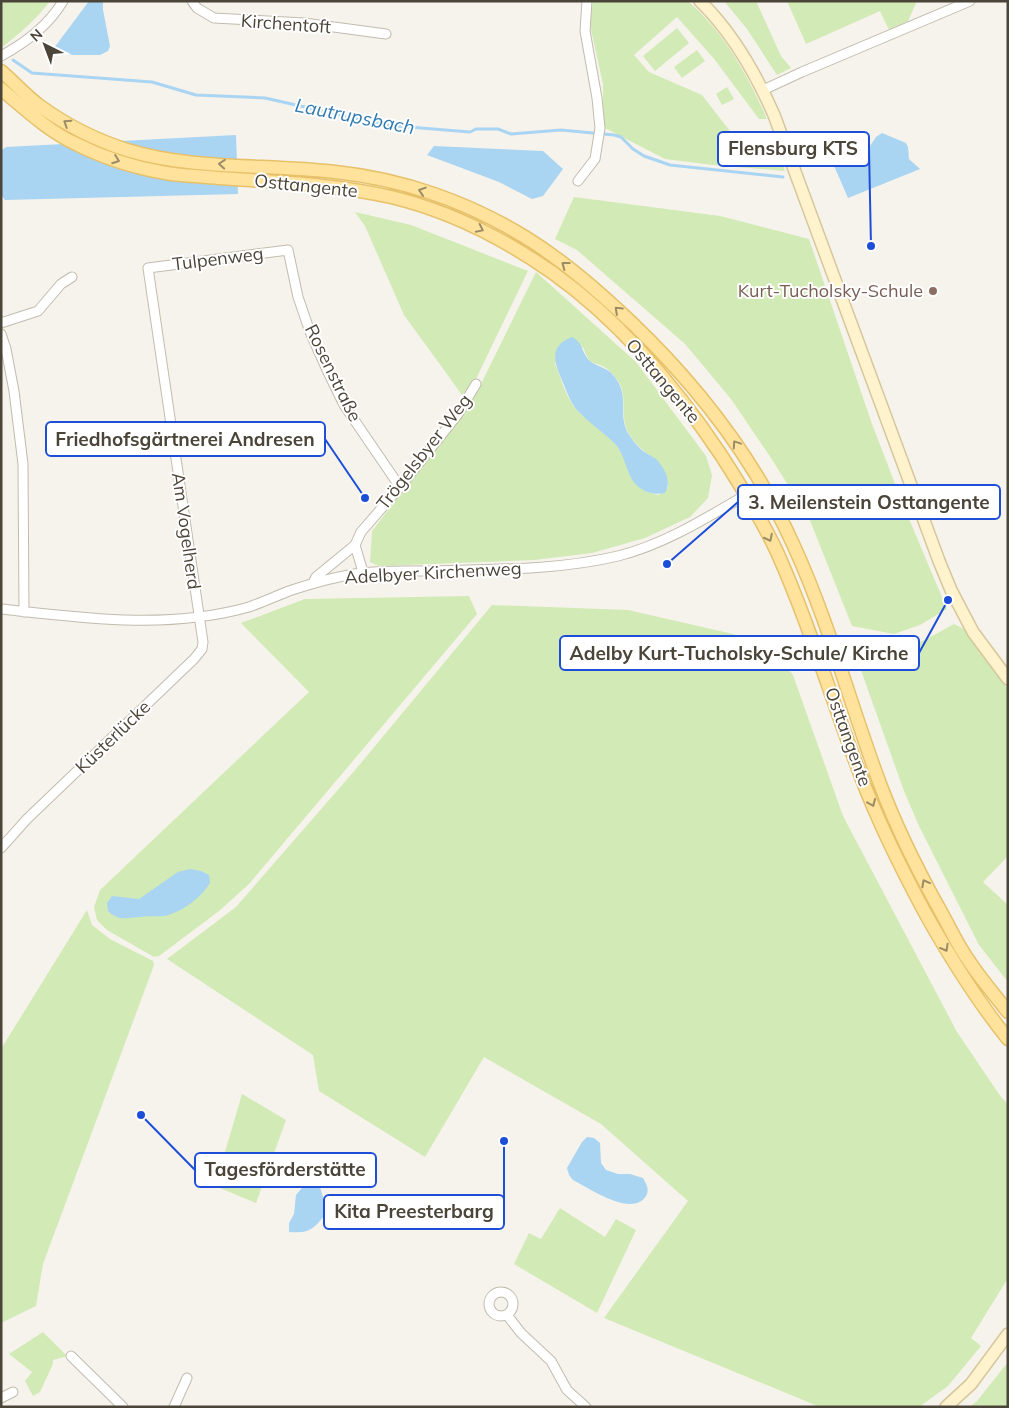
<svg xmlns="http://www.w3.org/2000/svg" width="1009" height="1408" font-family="Mulish,sans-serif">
<rect width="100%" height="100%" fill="#f6f3ec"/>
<!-- green -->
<path fill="#d2eab5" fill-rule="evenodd" d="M1,1H50C37,19 19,34 1,48Z
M593,1H688C724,32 748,76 767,119H759L715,60L677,17L634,55L649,72L702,95L733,135L772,134L785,171L713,165L665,159L603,127V84L590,25Z
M724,1H756L781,56L791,68L777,75L747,29Z
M787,1H917L908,21L889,30L880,11L806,44Z
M677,28L689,43L655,71L643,56Z
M697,50L705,61L682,78L674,67Z
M727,87L734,99L722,105L716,94Z
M574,197L720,216L809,239L872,424L904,507L947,609L920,625L894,634L852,626L809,518L771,458L731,399L685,344L577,250L555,239Z
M355,212L411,225L528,271L474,383L465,399L404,315L365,226Z
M536,272L636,362L706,456L712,475L708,498L690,517L645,538L592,553L534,560L379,566L370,562L372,531L469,405L480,386ZM583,347C585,351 587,358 590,361C594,364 600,364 604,367C610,370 614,376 618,381C628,396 620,414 627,430C637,454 668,459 668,488L659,495C626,489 635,466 616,445C605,432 590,423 578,411C566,399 561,379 555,363Z
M469,596L477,614L249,884L219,911L159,956L154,957L107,930L97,920L94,907L100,890L309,692L241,623L305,599Z
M492,605L628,610L733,634L770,648L793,675L843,816L957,1032L1001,1097L1008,1104V1278L971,1338L981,1346L948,1386L919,1407H820L604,1318L688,1201L601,1124L484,1057L425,1157L319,1091L313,1055L167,959L236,907L356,769Z
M954,624L964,629L1008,689V856L983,882L1008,905V982L979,945L919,826L904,791L852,645L890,652L925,640Z
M87,910L92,925L110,939L153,961L154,965L43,1264L36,1306L1,1323V1049Z
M242,1094L286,1120L256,1203L215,1186Z
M560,1208L605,1237L616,1219L636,1230L597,1313L514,1264L529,1233L541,1239Z
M43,1332L67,1356L53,1360V1364L40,1392L33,1396L25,1381L32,1372L9,1354Z
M1008,1362V1407H970L977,1401Z"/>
<!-- water -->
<path fill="#a9d4f2" d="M89,1H103V10L110,46L108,51L100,55H56L54,48Z
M882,133L906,143L908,147L909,159L920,169L848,198L825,145L829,140L832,139L835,141L842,163L850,167L868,149L876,137Z
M236,135L238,194L5,200L2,196L1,154L2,150L6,147Z
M434,146L543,151L563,169L543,196L532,199L499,182L427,155Z
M572,337C583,342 582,354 590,361C597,367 607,367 613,375C631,395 617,413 628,433C632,440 637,446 643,451C647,454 652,456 656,459C665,468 672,482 665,493C656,495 647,493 640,488C626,478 627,458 616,445C605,433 590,424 579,412C571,404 568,395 564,385C556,366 546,347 572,337Z
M190,869L201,871L209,875L210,883C202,896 186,909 171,914C162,918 150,915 140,917C127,918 118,921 108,911L107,903L112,896L139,899L178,872Z
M587,1137L594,1138L600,1143L601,1163L606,1170L618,1174H630L643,1178C646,1184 650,1189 646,1196C632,1218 589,1188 573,1180L569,1175L567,1168L582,1142Z
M307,1182L320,1187L327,1212C315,1228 310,1234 289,1232V1223L294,1214L296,1195Z"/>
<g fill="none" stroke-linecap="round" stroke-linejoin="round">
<!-- stream -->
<path stroke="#a9d4f2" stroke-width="3" d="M13,60L32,73L152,82L196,95L265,98L384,125L470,132L476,129H498L511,134L561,130L614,135L621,137L633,149L644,156L670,165L783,177"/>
<!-- street casing -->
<g stroke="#c2bbae" stroke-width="11">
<path id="street" d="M192,1L197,8L214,18L304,23L386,34
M1,56C25,43 49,25 63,1
M763,90L802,72L970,1
M578,181L595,159L600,128L597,98L585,31L587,1
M1,323L38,311L61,284L72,277
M1,334L6,349L14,391L23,464L24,612
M355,545L363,572
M313,583L316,577L355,545L361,532L400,487L458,414L476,384
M1,609C83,618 168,630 249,607C263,602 276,596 289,591C313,583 337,576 362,573C383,570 404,571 425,571C490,569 555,571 618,556C670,543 717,511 763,485
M1,848L27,819L194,659L202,649L203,642L148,268L288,250L298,297L310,332L327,370L344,405L400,487
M489 1304a12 12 0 1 1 24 0a12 12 0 1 1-24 0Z
M507,1315L521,1333L551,1361L567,1390L586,1407
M71,1356L123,1407
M1,1398L13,1392
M174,1407L187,1378"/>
</g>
<!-- secondary casing -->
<g stroke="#d6c79b" stroke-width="14">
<path id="secondary" d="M700,1C733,33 756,74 774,115L939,561L951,590L973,632L1008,679
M946,1407L971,1384L1008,1334"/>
</g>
<!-- primary casing -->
<g stroke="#e6c16a" stroke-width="15">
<path id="primary" d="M1,71C14,82 26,96 40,106C66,125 96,140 127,150C191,170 268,164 335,172C402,179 468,202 525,237C564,261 598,291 631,322C698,386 755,460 793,544C829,622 850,704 880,784C897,829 918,871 941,912C950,928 957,944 967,958C979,977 994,994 1008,1012
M1,89C24,108 47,130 74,143C102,157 135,168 166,173C183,176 202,176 219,178C276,182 334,184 391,197C450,211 503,238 553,273C620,321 675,386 721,455C741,486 761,518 777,552C812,630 835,712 867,792C885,836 906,878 929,920C953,962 978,1002 1008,1039"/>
</g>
<!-- street -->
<use href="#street" stroke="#fff" stroke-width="9"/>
<!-- secondary -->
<use href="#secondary" stroke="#fff3cd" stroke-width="11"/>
<!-- primary -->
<use href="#primary" stroke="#ffe39c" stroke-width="12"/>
</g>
<!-- one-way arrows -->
<defs><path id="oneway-chevron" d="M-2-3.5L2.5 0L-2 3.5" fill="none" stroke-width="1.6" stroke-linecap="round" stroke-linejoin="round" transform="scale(1.25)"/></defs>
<g stroke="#9c8c66">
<use href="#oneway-chevron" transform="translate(67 123) rotate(-147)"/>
<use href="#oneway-chevron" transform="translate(116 160) rotate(20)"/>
<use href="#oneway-chevron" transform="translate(222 164) rotate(-175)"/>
<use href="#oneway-chevron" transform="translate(422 191) rotate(-162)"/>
<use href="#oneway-chevron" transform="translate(480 229) rotate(26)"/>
<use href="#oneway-chevron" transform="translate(565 265) rotate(-143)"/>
<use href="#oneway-chevron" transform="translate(618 310) rotate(-137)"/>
<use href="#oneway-chevron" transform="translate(736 444) rotate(-124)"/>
<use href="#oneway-chevron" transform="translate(769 538) rotate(63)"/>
<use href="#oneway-chevron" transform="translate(872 803) rotate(67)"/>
<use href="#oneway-chevron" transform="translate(925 883) rotate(-119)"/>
<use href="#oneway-chevron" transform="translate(945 948) rotate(61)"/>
</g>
<!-- markers -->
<circle fill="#8d6e63" stroke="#fff" stroke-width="2" cx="933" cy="291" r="5"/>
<g text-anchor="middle" stroke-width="4" stroke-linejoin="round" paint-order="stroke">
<!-- street labels -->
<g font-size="18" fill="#4b4439" stroke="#fff">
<text transform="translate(286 24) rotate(4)" y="6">Kirchentoft</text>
<text transform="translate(306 186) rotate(6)" y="6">Osttangente</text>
<text transform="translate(218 259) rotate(-7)" y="6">Tulpenweg</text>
<text transform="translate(333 373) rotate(64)" y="6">Rosenstraße</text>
<text transform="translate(663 381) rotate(50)" y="6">Osttangente</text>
<text transform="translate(424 452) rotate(-52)" y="6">Trögelsbyer Weg</text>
<text transform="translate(186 531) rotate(82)" y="6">Am Vogelherd</text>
<text transform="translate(433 573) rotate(-3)" y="6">Adelbyer Kirchenweg</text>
<text transform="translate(113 737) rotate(-44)" y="6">Küsterlücke</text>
<text transform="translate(848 737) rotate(70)" y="6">Osttangente</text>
</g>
<!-- education labels -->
<g font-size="18" fill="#785e54" stroke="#fff" text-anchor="end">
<text x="923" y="297">Kurt-Tucholsky-Schule</text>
</g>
<!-- water labels -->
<g font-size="19" font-style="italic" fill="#2e7ab2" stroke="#fff">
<text transform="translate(355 116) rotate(11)" y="7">Lautrupsbach</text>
</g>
</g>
<!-- callouts -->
<path fill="none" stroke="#1d4ed8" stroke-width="2" d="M871 246L869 149M365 498L325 439M667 564L738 502M948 600L919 653M141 1115L195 1170M504 1141L504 1212"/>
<g fill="#1d4ed8" stroke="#fff" stroke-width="2">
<circle cx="871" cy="246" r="5"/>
<circle cx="365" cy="498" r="5"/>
<circle cx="667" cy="564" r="5"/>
<circle cx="948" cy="600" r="5"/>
<circle cx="141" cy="1115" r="5"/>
<circle cx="504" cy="1141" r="5"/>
</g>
<g fill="#fff" stroke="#1d4ed8" stroke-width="2">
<rect x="718" y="132" width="151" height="34" rx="5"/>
<rect x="46" y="422" width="279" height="34" rx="5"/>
<rect x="738" y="485" width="262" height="34" rx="5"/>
<rect x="560" y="636" width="359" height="34" rx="5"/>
<rect x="195" y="1153" width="181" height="34" rx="5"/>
<rect x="324" y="1195" width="180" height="34" rx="5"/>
</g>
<g font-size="19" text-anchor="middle" font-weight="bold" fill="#4b4439">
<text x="793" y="155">Flensburg KTS</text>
<text x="185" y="446">Friedhofsgärtnerei Andresen</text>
<text x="869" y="509">3. Meilenstein Osttangente</text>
<text x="739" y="660">Adelby Kurt-Tucholsky-Schule/ Kirche</text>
<text x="285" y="1176">Tagesförderstätte</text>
<text x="414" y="1218">Kita Preesterbarg</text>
</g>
<!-- border -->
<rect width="1009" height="1408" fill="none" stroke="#4b4439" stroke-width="5"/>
<!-- north arrow -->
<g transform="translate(45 45) rotate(318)" stroke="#ffffff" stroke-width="4" paint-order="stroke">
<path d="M0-4L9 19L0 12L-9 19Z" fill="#4b4439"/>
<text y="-8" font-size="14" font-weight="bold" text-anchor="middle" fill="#4b4439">N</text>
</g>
</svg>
